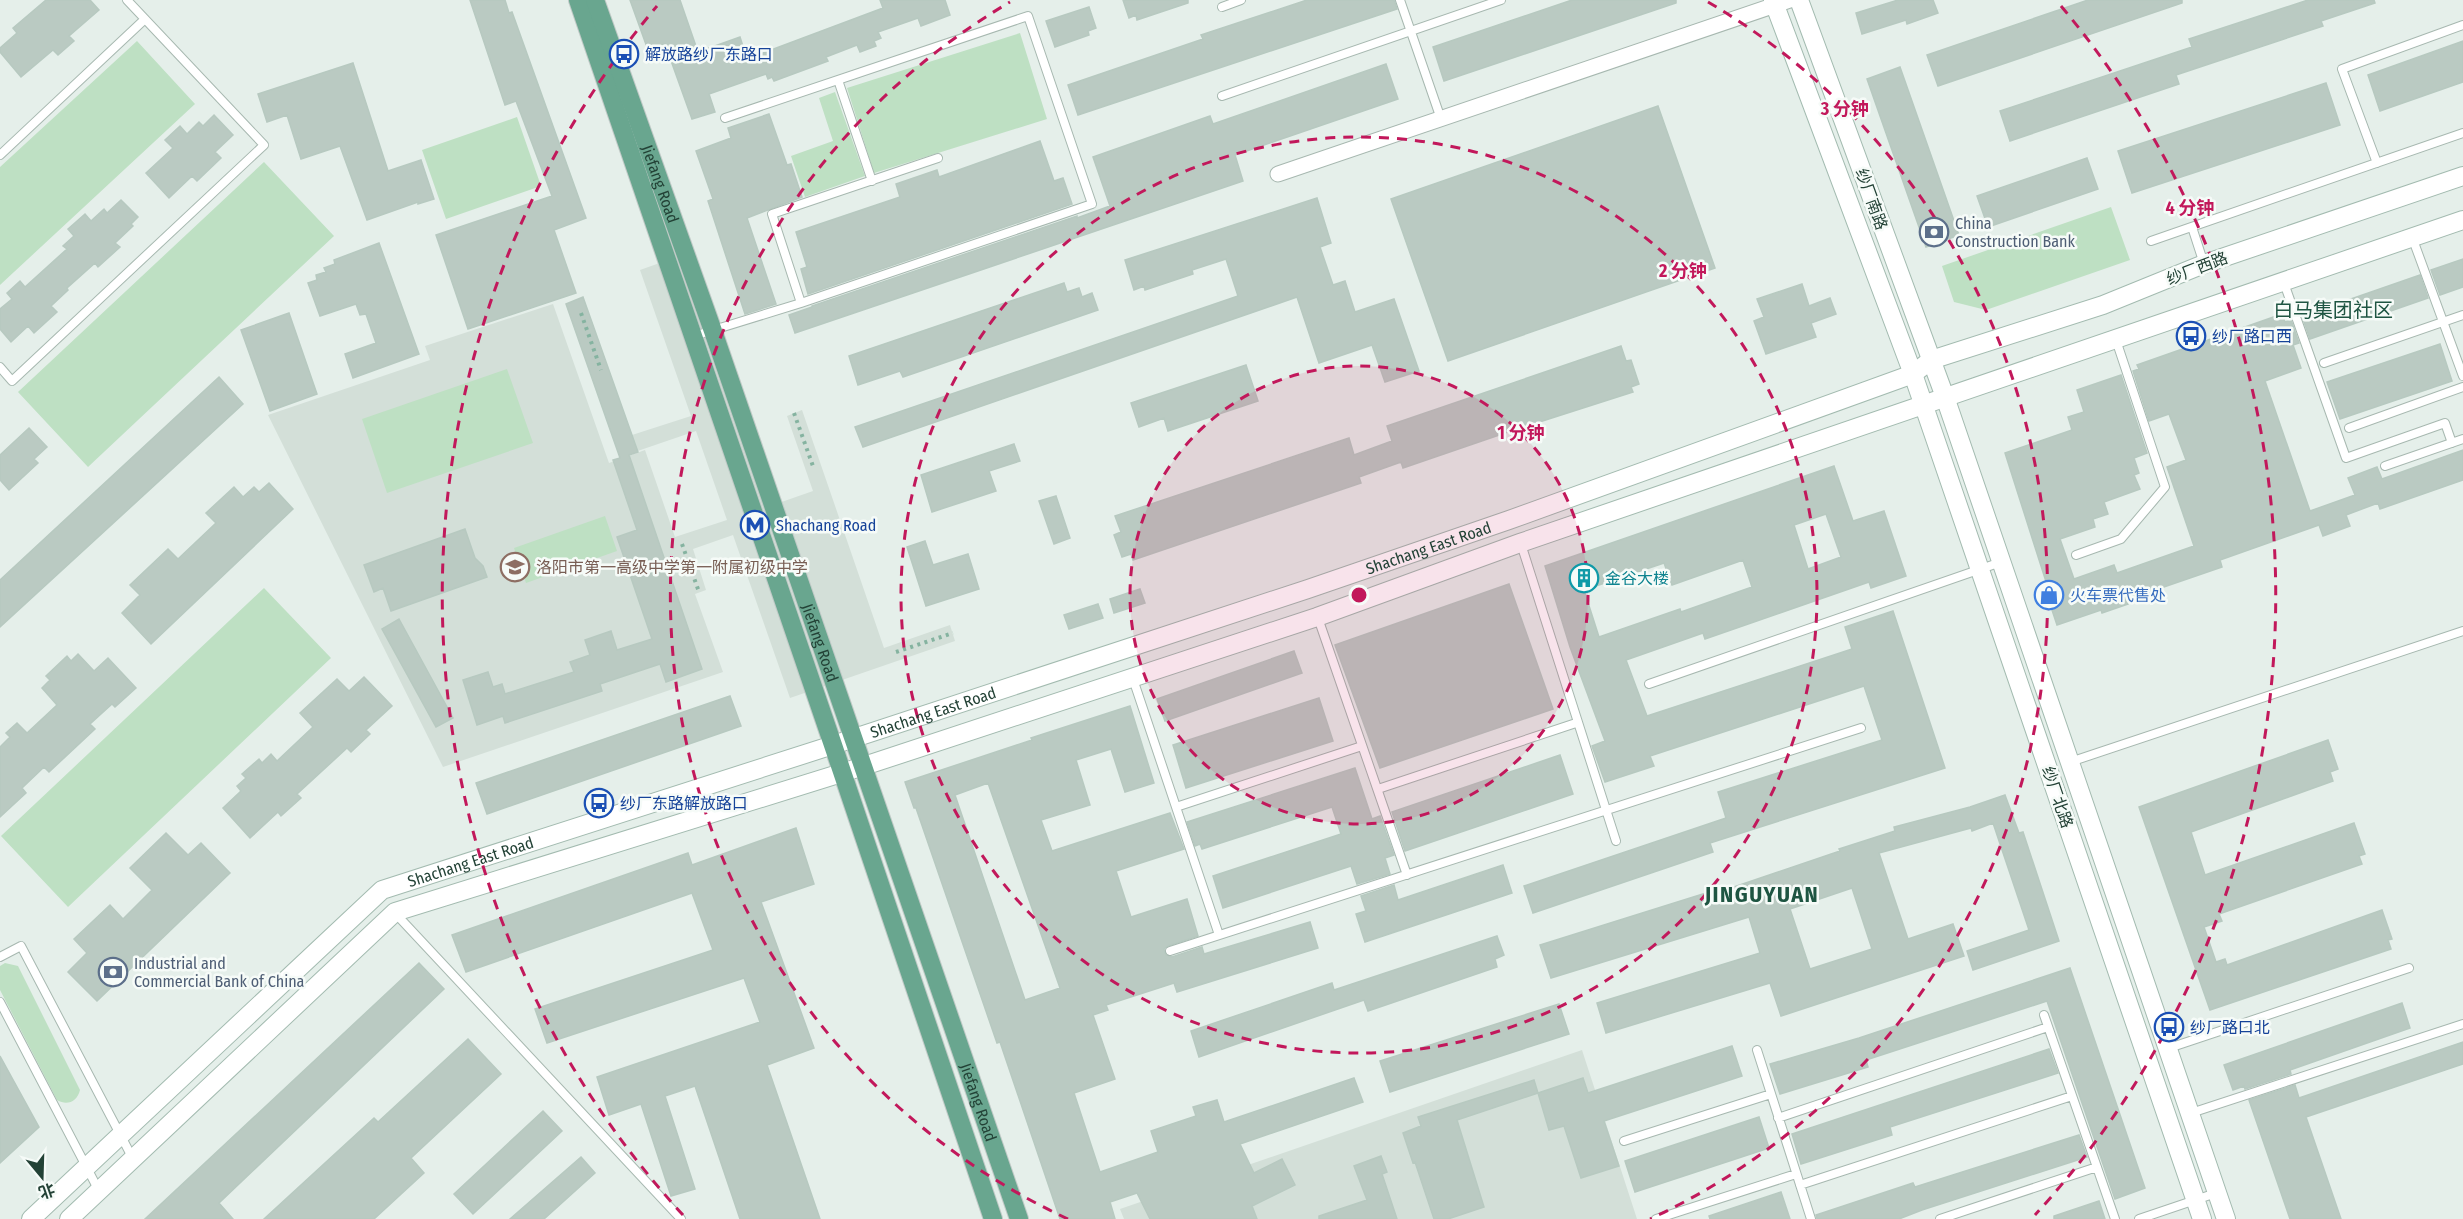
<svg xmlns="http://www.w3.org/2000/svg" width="2463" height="1219" font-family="'Fira Sans Condensed','Noto Sans SC',sans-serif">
<rect width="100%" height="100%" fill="#e5efea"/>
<!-- built -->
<path fill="#d3dfd8" d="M685,254L773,505L813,491L787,416L802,410L884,648L950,625L955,641L790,698L733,535L693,549L706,590L695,594L723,672L443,767L268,415L430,360L425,346L553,304L609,463L645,450L675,537L727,520L696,431L623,456L571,308L585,303L632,435L691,416L640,270Z
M1582,1050L1637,1219H1124L1120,1209Z"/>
<!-- green -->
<path fill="#bee0c3" d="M1020,33L1047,119L874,173L847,88Z
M137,41L195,104L0,285V167Z
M835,92L865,176L805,197L791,156L833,141L819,98Z
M517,117L541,186L446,219L422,150Z
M264,162L334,236L88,467L18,392Z
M2111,207L2130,260L1986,310L1954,302L1942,266Z
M507,369L533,443L387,493L362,419Z
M605,516L617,551L526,583L514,548Z
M264,588L331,658L68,907L1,836Z
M5,963L18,966L80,1090C77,1102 67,1106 57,1100L0,990V966Z"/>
<!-- building -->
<path fill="#bacac2" stroke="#b7c9c0" stroke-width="1.5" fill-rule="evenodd" d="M46,0H90L99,10L69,36L74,41L58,55L53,50L21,77L0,52V48L17,33L13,28Z
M470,0H505L509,13L512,12L586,218L554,230L576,293L468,329L436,235L552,196L516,101L505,105Z
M630,0H680L698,52L740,37L747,59L883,8L880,0H945L950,15L921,26L918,18L878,32L881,38L874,41L876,46L860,52L857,45L826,57L828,61L774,81L772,77L768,79L766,74L709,94L715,112L692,119L665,44L648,50Z
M1123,0H1188V3L1137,20L1136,15L1129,18Z
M1307,0H1394L1397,9L1078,115L1068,85L1203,39L1201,35Z
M1572,0H1676V3L1444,81L1433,47Z
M1898,0H1933L1938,13L1907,24L1906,20L1862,34L1856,13Z
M2088,0H2182V3L1938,86L1927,55Z
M2308,0H2374L2375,3L2321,21L2323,26L2176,75L2179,84L2010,141L2000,111L2192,47L2189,39Z
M1089,7L1096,28L1088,31L1089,35L1055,47L1046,21Z
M2463,41V82L2380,111L2368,75Z
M353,63L388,171L421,160L434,199L418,204V202L367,220L340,146L301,159L287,115L267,122L258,94Z
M1386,64L1398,99L1235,155L1243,181L795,333L789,315L812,307V306L1077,216V218L1110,206L1093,157L1210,116L1213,124Z
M1900,67L1959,235L1926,247L1867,79Z
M2326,83L2340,125L2132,193L2118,151Z
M1658,106L1715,268L1448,361L1391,199Z
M769,114L787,165L791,164L802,197L747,218L776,304L745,314L708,201L713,199L696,151L731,138L728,128Z
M214,115L233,135L215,152L221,158L197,181L192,176L169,198L146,173L173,148L165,140L180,126L187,134L199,122L203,126Z
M1040,141L1054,181L1063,178L1072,204L808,294L801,269L807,267L796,232L900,197L896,184L937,170L939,177Z
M2087,158L2098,189L1988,227L1977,196Z
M1317,198L1331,243L1320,247L1333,285L1345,281L1355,312L1394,299L1419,371L1385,382L1372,345L1319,363L1297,297L863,447L855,427L1238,296L1226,259L1192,270L1193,274L1145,290L1144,286L1134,290L1125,260Z
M121,200L138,217L131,224L133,226L115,243L120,247L98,267L95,263L67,288L68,290L51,306L57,312L34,333L28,326L11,342L0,329V309L12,299L7,293L20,281L25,287L67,249L63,246L74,236L68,229L85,214L91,221L104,209L107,213Z
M379,243L419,354L353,378L345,354L376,343L366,314L360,315L356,304L320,316L308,283L317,280L316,275L326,272L324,268L335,264L334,260Z
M2463,259V287L2440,295L2431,270Z
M2420,275L2428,298L2310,339L2302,316Z
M1064,283L1067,292L1079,288L1082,297L1092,293L1098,310L903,377L900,371L858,385L849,356Z
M1802,284L1809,306L1830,298L1836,314L1811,323L1816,337L1766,354L1754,321L1764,317L1757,299Z
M583,297L638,452L629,455L702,669L666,682L660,664L600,684L602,691L505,723L503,716L477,725L463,680L488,672L493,687L502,684L505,694L574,672L570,662L590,655L585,640L611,631L617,650L652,639L617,537L637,530L613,460L620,458L566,304Z
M289,313L317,394L270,411L241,330Z
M2282,314L2285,322L2291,320L2299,343L2293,345L2301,368L2265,381L2310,511L2355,495L2348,478L2377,467L2382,479L2463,450V480L2380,509L2378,503L2346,515L2350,526L2323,536L2319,525L2220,560L2222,567L2126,600L2128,604L2102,613L2101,610L2057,625L2046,592L2049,591L2005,453L2072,430L2068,417L2084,412L2077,390L2121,375L2147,453L2134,458L2139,473L2134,475L2140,489L2104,502L2108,514L2093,519L2095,527L2060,539L2074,579L2114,565L2117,573L2194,546L2167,467L2186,460L2169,414L2149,421L2133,371L2139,369L2137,365Z
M2440,344L2452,381L2340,419L2327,382Z
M1621,346L1626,361L1631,360L1639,384L1631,387L1633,392L1508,432L1403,468L1401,462L1359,477L1361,483L1133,560L1131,554L1122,557L1114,535L1121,532L1115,516L1349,438L1354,455L1392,441L1387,426Z
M1246,365L1258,401L1168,431L1164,418L1139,427L1131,403Z
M219,377L243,404L0,627V580Z
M29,428L47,447L34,459L38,463L9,490L0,480V455Z
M1014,444L1020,461L989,471L996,491L932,512L921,475Z
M1834,466L1853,521L1884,511L1906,576L1871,588L1869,582L1705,639L1703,633L1626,660L1647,716L1852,649L1845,627L1893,611L1945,768L1710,843L1713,852L1533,913L1524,886L1726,818L1718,792L1882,740L1864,686L1650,756L1654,766L1605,782L1592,746L1605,741L1570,647L1545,566ZM1826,514L1841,557L1808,569L1794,525ZM1743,560L1752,587L1681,612L1680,609L1599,637L1584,590L1664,563L1672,585Z
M269,483L293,509L151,644L122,613L140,595L130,585L168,549L178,559L216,523L206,513L234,487L243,497L254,487L259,492Z
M1056,496L1070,538L1054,544L1039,501Z
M465,529L475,558L483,566L487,577L391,611L383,588L374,592L364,565Z
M925,541L933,565L968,554L979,589L926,606L907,547Z
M1509,584L1553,709L1380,768L1335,645Z
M1140,589L1145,603L1114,613L1110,599Z
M1098,604L1103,618L1069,629L1064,615Z
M399,619L453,718L436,727L382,629Z
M1294,651L1302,673L1165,721L1157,699Z
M78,654L94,671L108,658L136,688L115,707L112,704L90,724L95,729L49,772L44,767L22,788L26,793L0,817V747L10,737L6,733L17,723L27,733L57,705L42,688L50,680L46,676L67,656L71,661Z
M364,677L392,706L366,730L370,734L351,752L347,748L297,794L301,798L281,816L278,812L250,838L223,808L241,791L237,786L246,778L242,774L259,759L262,763L271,754L277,761L313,727L300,713L337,679L349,691Z
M730,696L741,726L487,814L476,783Z
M1319,698L1333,741L1186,788L1173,745Z
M1130,706L1154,783L1125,792L1111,749L1076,760L1090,805L1041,820L1052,851L1170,813L1184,849L1116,871L1131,917L1187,899L1198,936L1168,946L1164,949L1166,955L1172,957L1202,947L1204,954L1310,922L1318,948L1177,992L1174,983L1106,1005L1108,1010L1093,1015L1115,1079L1074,1093L1100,1172L1158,1152L1151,1131L1196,1116L1193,1107L1217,1100L1224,1122L1354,1078L1363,1102L1240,1144L1254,1173L1282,1159L1295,1185L1252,1206L1257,1219H1150L1137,1193L1110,1202L1115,1219H1060L1000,1042L997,1043L916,808H914L905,782L1032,740L1031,738ZM988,783L1060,988L1025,1000L955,795Z
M2328,740L2338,769L2330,772L2333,781L2191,832L2205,875L2354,823L2365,854L2359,856L2362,864L2219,914L2222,921L2204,927L2216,962L2225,959L2227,965L2382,910L2392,939L2388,940L2391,949L2210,1010L2139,807Z
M1560,755L1573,794L1405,851L1392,812Z
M1355,768L1372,819L1380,816L1394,855L1385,858L1390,874L1357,884L1351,866L1223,908L1213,876L1341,834L1332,807L1202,849L1200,844L1195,846L1187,822Z
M2005,795L2019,833L2023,832L2059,941L1973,970L1967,951L2029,930L1993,823L1972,831L1971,828L1879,853L1908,939L1953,924L1964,956L1781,1016L1770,983L1606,1033L1597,1003L1760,953L1749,917L1551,978L1540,945L1725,887V890L1840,851L1839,849L1895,831L1894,827L1970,807ZM1852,888L1872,949L1810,969L1790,909Z
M796,828L814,884L761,902L814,1048L767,1065L820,1219H740L695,1086L665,1096L695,1189L671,1196L641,1104L609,1115L597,1077L760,1022L744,978L547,1043L535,1009L713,950L692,893L466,972L452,935L688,853L692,865Z
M166,833L188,855L201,843L230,873L97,1001L68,972L87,953L74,939L110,905L123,919L152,890L130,868Z
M1503,865L1512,893L1365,942L1356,914L1366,911L1361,896L1394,885L1398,900Z
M1497,936L1504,955L1495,959L1497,967L1368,1011L1364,1000L1199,1057L1191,1031L1332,983L1334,990Z
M419,963L444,989L219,1203L233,1219H145Z
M2070,968L2145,1188L2115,1199L2047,1001L1866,1060L1868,1067L1780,1094L1770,1064L1859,1038Z
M2402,1003L2410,1028L2290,1070L2291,1074L2245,1089L2244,1086L2233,1090L2224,1065Z
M1559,1004L1569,1034L1390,1092L1380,1061Z
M468,1039L501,1074L411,1158L424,1173L374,1219H264L374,1118L378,1122Z
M2463,1042V1064L2306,1117L2341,1219H2290L2249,1100L2295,1085L2299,1098Z
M1732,1046L1742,1076L1604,1121L1619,1166L1581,1178L1564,1126L1549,1130L1538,1093L1583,1078L1588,1093Z
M2049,1049L2058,1073L1890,1127L1892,1135L1801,1164L1792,1134Z
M0,1056L39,1127L0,1163Z
M1534,1080L1538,1093L1457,1120L1484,1207L1448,1219H1434L1415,1162L1413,1163L1403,1133L1421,1126L1418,1117Z
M543,1111L562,1131L473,1214L454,1194Z
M1759,1117L1769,1148L1635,1192L1625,1161Z
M2079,1135L2087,1157L1922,1210L1899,1219H1817L1816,1215L1913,1183L1915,1187Z
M1381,1156L1387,1172L1382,1174L1397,1219H1319V1216L1367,1200L1354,1166Z
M581,1157L595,1173L544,1219H510Z
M1781,1192L1790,1219H1710L1709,1216Z
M2099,1201L2105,1219H2054V1216Z"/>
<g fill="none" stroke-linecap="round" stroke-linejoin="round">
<!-- service casing -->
<g stroke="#a7b8b0" stroke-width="10">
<path id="service" d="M1400,0L1441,119
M1222,7L1241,0
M838,80L872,181
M1222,96L1501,0
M0,155L145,19
M2377,163L2342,69L2463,25
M2192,227L2204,264
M2412,237L2463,376
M2151,241L2463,133
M2284,283L2346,458L2445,423L2452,443
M801,303L772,214L938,158
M694,336L801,303L1092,204L1028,16L725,118
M2324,363L2463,315
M0,367L12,381L264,145L127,0
M2349,428L2463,387
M2385,466L2463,439
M1521,544L1616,841
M2076,555L2121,539L2165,487L2116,340
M1318,618L1407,875
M1133,679L1219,935
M1649,684L2001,562
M2070,762L2463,631
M1378,789L1576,723
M1176,807L1362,746
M395,913L681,1219
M1170,951L1861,728
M0,957L21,946L132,1157
M0,1002L98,1189
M2044,1015L2115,1219
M2169,1048L2409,968
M1757,1050L1811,1219
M2191,1113L2463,1024
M1778,1118L2048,1027
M1624,1141L1771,1094
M1800,1185L2072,1096
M1656,1219L1796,1174
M1940,1219L2097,1167
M2139,1219L2216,1193"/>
</g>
<!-- minor casing -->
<g stroke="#a7b8b0" stroke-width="17">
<path id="minor" d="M1278,174L1790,0"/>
</g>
<!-- secondary casing -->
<g stroke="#a3bbb0" stroke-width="20">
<g id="secondary">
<path d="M1773,0L1913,374L2202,1219"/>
<path d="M1799,0L1945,397L2226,1219"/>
<path id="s1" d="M31,1219L382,890L833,745L1308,589L1509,520L1913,374L1931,360L2103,305L2204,264L2463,176"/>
<path d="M69,1219L395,912L864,766L1317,617L1520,543L2463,220"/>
</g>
</g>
<!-- primary casing -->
<g stroke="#c1cac7" stroke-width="20">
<g id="primary">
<path d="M578,0L833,745L993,1219"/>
<path id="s2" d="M595,0L713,331L1019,1219"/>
</g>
</g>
<!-- path -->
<path stroke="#85b3a0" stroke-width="4" stroke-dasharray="3 4.5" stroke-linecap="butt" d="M581,313L601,370
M794,413L814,469
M682,544L699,592
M896,652L953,633"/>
<!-- service -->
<use href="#service" stroke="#fff" stroke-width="8"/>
<!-- minor -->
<use href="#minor" stroke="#fff" stroke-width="15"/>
<!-- secondary -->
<use href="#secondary" stroke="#fff" stroke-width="18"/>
<!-- primary -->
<use href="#primary" stroke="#69a68f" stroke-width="18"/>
</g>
<!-- distance rings -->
<circle cx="1359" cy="595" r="229" fill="#c2185b" fill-opacity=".12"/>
<g fill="none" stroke="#c2185b" stroke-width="3" stroke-dasharray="10 8">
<circle cx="1359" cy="595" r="229"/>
<circle cx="1359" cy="595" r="458"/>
<path d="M1068 1219A688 688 0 0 1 1010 2M1708 2A688 688 0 0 1 1650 1219"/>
<path d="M683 1215A917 917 0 0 1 657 6M2061 6A917 917 0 0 1 2035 1215"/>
</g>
<!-- icons -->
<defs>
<g id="bus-ring" transform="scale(1.5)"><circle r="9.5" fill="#f6fbf8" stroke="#1a4fb4" stroke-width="1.5"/><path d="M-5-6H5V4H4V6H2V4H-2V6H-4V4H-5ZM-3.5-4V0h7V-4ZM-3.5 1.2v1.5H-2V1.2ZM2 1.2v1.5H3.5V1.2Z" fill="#1a4fb4"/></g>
<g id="bank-ring" transform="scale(1.5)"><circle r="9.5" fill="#f6fbf8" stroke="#5c6f8a" stroke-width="1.5"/><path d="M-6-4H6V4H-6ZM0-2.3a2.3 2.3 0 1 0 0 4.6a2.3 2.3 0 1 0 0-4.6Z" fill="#5c6f8a"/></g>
<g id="metro-ring" transform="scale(1.5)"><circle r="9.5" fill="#f6fbf8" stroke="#1a4fb4" stroke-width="1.5"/><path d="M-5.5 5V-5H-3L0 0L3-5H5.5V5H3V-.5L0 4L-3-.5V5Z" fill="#1a4fb4"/></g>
<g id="school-ring" transform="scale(1.5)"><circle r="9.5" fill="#f6fbf8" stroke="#8d6e63" stroke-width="1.5"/><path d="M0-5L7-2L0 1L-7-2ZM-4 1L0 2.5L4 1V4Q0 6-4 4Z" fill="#8d6e63"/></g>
<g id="building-ring" transform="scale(1.5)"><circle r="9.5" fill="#f6fbf8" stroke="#0f9aa8" stroke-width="1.5"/><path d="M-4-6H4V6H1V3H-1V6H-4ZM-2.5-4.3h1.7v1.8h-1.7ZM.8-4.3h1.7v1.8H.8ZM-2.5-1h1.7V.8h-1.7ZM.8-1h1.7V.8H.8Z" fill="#0f9aa8"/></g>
<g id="shop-ring" transform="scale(1.5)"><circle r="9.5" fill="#f6fbf8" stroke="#3f7fe0" stroke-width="1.5"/><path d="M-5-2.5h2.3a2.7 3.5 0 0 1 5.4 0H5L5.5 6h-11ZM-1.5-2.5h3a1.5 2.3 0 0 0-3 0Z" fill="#3f7fe0"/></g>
</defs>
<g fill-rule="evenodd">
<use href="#bus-ring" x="624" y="54"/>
<use href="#bank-ring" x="1934" y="232"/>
<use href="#bus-ring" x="2191" y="336"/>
<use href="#metro-ring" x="755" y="525"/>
<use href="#school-ring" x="515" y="567"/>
<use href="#building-ring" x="1584" y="578"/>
<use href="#shop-ring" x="2049" y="595"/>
<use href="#bus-ring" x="599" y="803"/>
<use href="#bank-ring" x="113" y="972"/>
<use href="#bus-ring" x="2169" y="1027"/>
</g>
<g text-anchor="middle" stroke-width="5" stroke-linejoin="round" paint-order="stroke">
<!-- transit labels -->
<g font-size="16" fill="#164399" stroke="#f6fbf8" text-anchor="start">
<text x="645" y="60">解放路纱厂东路口</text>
<text x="2212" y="342">纱厂路口西</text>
<text x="776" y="531">Shachang Road</text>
<text x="620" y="809">纱厂东路解放路口</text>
<text x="2190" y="1033">纱厂路口北</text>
</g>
<!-- street labels -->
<g font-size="16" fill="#234236" stroke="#f6fbf8">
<text dy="6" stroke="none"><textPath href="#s2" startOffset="195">Jiefang Road</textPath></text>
<text transform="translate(1872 199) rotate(70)" y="6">纱厂南路</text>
<text transform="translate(2197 268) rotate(-21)" y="6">纱厂西路</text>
<text dy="6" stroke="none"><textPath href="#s1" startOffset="1582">Shachang East Road</textPath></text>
<text dy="6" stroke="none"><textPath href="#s2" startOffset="681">Jiefang Road</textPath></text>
<text dy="6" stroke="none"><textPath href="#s1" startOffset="1060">Shachang East Road</textPath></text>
<text transform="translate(2058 797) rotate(71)" y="6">纱厂北路</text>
<text dy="6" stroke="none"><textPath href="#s1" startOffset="574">Shachang East Road</textPath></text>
<text dy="6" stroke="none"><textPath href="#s2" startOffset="1167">Jiefang Road</textPath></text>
</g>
<!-- service labels -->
<g font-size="16" fill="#4e5e75" stroke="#f6fbf8" text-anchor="start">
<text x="1955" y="229">China<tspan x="1955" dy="18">Construction Bank</tspan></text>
<text x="134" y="969">Industrial and<tspan x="134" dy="18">Commercial Bank of China</tspan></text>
</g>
<!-- education labels -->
<g font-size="16" fill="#785e54" stroke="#f6fbf8" text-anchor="start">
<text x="536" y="573">洛阳市第一高级中学第一附属初级中学</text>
</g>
<!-- culture labels -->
<g font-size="16" fill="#0d838f" stroke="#f6fbf8" text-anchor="start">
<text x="1605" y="584">金谷大楼</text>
</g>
<!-- shop labels -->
<g font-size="16" fill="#366cbe" stroke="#f6fbf8" text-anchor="start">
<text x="2070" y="601">火车票代售处</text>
</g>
<!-- quarter labels -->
<g font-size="20" fill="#1e5542" stroke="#f6fbf8">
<text x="2333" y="317">白马集团社区</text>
</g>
<!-- district labels -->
<g font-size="22" font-weight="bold" letter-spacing="1.5" fill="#1e5542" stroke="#f6fbf8">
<text x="1762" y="902">JINGUYUAN</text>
</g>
</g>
<circle cx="1359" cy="595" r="9" fill="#c2185b" stroke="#f6fbf8" stroke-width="3"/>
<g font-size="18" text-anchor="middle" font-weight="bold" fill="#c2185b" stroke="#f6fbf8" stroke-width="5" stroke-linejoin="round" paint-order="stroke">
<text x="1845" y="115">3 分钟</text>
<text x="2190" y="214">4 分钟</text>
<text x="1683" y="277">2 分钟</text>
<text x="1521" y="439">1 分钟</text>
</g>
<!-- north arrow -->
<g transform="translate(42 1177) rotate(161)" stroke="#f6fbf8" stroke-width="4.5" paint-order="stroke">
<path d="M0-4.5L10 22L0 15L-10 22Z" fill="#234236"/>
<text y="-9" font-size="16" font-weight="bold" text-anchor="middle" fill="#234236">北</text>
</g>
</svg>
